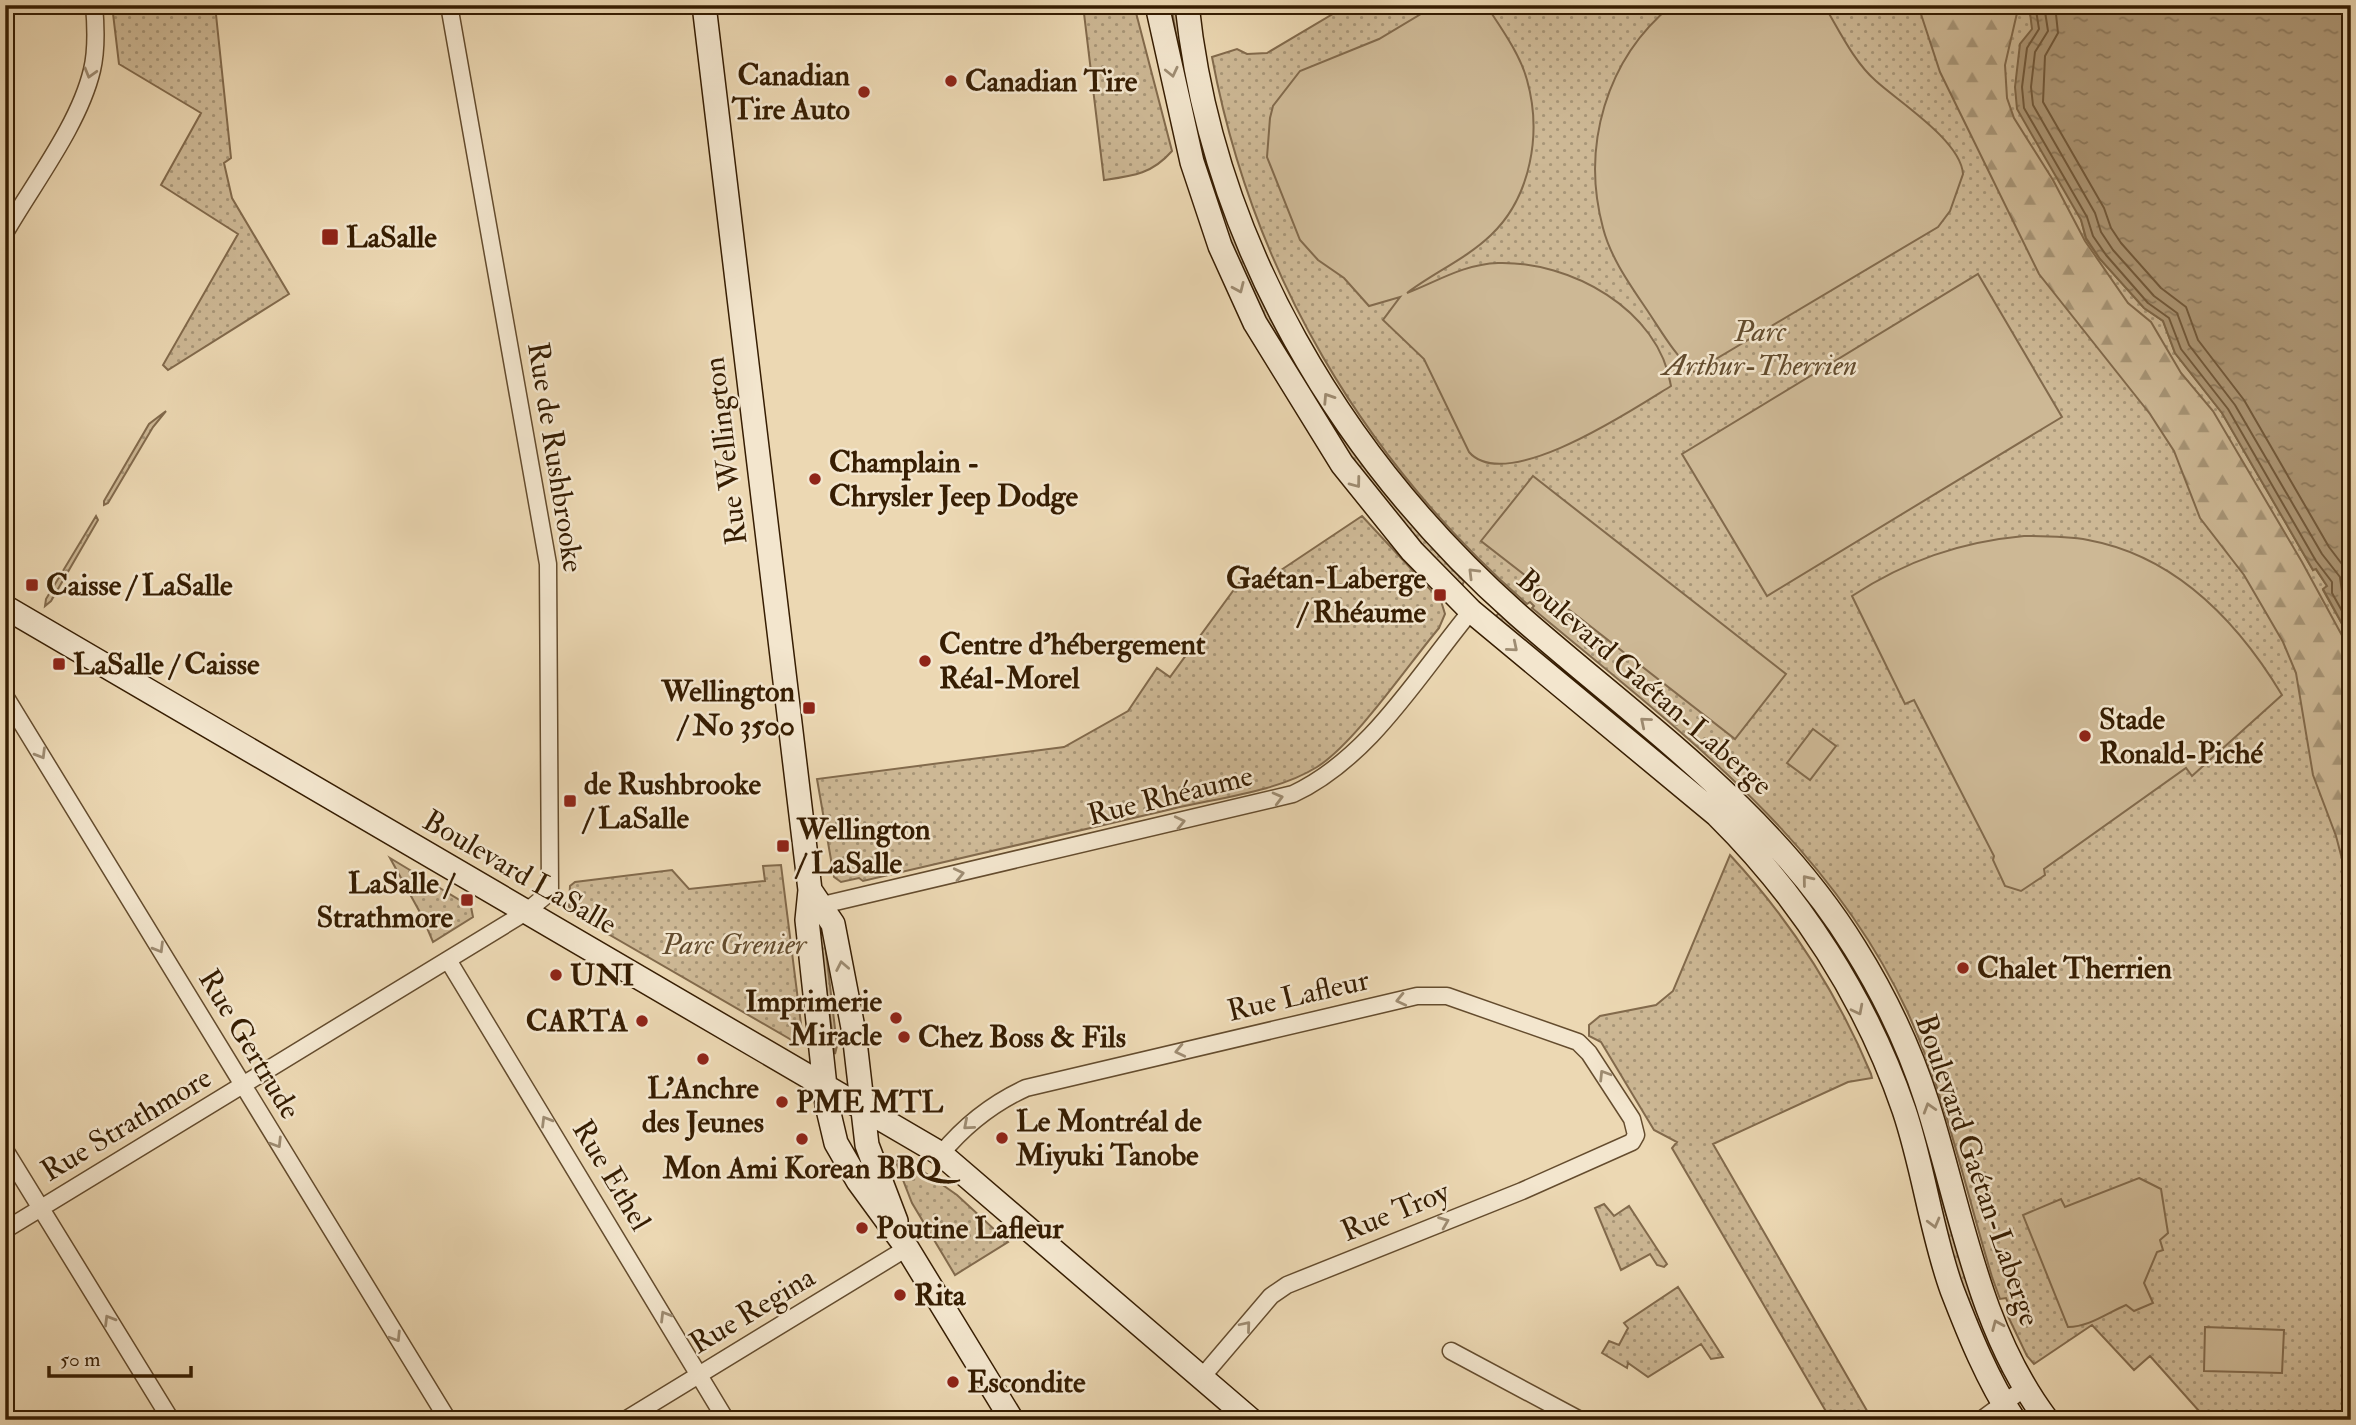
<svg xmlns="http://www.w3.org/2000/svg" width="2356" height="1425" font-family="'IM FELL Double Pica',serif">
<defs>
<pattern id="grass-dots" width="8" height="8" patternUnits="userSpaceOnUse" patternTransform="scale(1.75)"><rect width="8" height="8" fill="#cdb895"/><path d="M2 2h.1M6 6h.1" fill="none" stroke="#a79577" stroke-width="1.8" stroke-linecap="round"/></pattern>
<pattern id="forest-firs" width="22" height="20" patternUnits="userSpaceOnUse" patternTransform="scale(1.75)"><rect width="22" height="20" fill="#cdb895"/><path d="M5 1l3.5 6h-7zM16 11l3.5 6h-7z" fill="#a79577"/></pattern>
<pattern id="water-ripples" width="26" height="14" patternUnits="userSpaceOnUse" patternTransform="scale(1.75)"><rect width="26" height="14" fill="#ae9877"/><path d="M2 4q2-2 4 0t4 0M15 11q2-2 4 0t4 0" fill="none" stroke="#8e7b5f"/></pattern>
</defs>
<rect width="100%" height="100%" fill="#ecd8b3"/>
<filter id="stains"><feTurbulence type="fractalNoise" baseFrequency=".00286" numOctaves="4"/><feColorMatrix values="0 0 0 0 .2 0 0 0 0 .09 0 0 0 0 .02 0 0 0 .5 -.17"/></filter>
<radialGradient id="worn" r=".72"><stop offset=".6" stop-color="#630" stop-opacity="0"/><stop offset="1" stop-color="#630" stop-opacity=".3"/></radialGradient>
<!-- grass -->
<path fill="url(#grass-dots)" stroke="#826a4c" stroke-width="2" d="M112,5H215L231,158L224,163L232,198L289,294L168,370L163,365L238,234L161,185L201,113L119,64Z
M1083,5H1134L1172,151C1152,174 1133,176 1104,180Z
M1171,5H1178L1199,122L1196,123L1184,82Z
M1348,5H2015L2017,13H2030L2086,239L2100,259L2144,308L2163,321L2175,353L2222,413L2313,570L2315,568L2327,586L2323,590L2351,640V1420H2207L2150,1356L2134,1370L2092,1325L2034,1364L2027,1356L2005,1310L2010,1308L2006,1298L2000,1299L1992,1277C1965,1188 1946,1096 1907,1011C1827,838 1674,727 1532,608L1534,606L1530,602L1527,604C1363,460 1252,272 1212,57L1237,49L1247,54L1267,53Z
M1207,149C1223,199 1239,250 1261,298C1310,406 1383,497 1464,581L1462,586C1340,465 1245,317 1201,150Z
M166,411L153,427L108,503L104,505V501L149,424Z
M96,516L98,520L51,601L45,606L46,599Z
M1362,516L1441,601L1445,614L1439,628C1408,665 1355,743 1317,767C1277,792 1217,798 1172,809C1069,833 966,857 863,881L859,878L841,882L834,877L817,779L1064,747L1128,711L1157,668L1170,677L1241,580L1253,586L1263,582Z
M1499,613C1613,712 1739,801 1826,925L1823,927L1495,617Z
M1730,855C1790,920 1837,992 1871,1074L1872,1078L1848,1082L1713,1144L1870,1416L1864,1420H1831L1672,1148L1677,1142L1654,1130L1601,1042L1589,1036V1025L1600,1016L1656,1005L1673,991Z
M390,858L471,907L473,917L433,942L422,916Z
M781,865L802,1032L795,1042L577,916L569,907L570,886L575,882L672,870L689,889L765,881L763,866Z
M824,934L837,1046L835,1054L819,935Z
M1847,957L1870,996L1905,1074L1958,1254L1978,1311L2005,1370L2003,1372L1999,1371L1976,1324L1844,960Z
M901,1156L957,1195L1008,1242L955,1275L912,1203L896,1162Z
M1604,1204L1614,1216L1629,1206L1667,1264L1664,1267L1657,1265L1650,1254L1621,1270L1595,1208Z
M1678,1287L1723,1357L1711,1359L1701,1344L1648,1377L1628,1363L1627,1368L1602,1353L1609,1341L1619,1345L1628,1328L1624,1323Z"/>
<!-- forest -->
<path fill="url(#forest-firs)" stroke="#826a4c" stroke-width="2" d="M1918,5H2015L2017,13L2005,65L2007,98L2014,118L2053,180L2085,241L2128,303L2151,322L2181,373L2213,411L2302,562L2351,652V893L2336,836L2313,775L2296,673L2283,642L2244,575L2200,518L2174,451L2150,414L2039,274L1940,72Z"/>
<!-- pitch -->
<path fill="#cdb895" stroke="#826a4c" stroke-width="2" d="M1436,5H1486C1501,28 1520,54 1527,80C1542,133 1531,197 1491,235C1466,259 1433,273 1407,293C1436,282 1464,264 1498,263C1570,261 1659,309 1671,386C1635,408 1506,495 1469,452L1424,359L1383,320L1400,297L1369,306L1344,278L1318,260L1300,240L1267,157L1270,118L1273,106L1300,71L1379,39Z
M1672,5H1824C1839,30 1854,62 1876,81C1899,102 1961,141 1963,174L1950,211L1938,227L1694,372C1675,355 1663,334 1649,313C1631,286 1611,259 1603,228C1581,146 1606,59 1672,5Z
M1978,274L2062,417L1767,596L1682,454Z
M1533,476L1786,674L1735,739L1481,541Z
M2024,536C2045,536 2067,536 2088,540C2175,556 2238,622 2282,695L2192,776L2186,768L2044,869L2045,875L2021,891L2005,886L1993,860L1994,856L1914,700L1905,704L1852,596C1906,561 1959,542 2024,536Z
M1813,729L1836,746L1810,780L1787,763Z
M2139,1178L2161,1189L2168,1233L2160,1240L2163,1250L2157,1252L2144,1283L2153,1303L2134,1311L2126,1305C2107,1313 2089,1327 2068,1327L2023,1215L2061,1199L2065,1207Z
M2205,1327L2284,1330L2282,1373L2204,1371Z"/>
<!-- water -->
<path fill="url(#water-ripples)" stroke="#7e6748" stroke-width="2" d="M2015,5H2351V640L2323,589L2327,586L2316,569L2313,570L2222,413L2175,353L2163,321L2144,308L2100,259L2086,238L2081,220L2017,109L2015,87L2020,44L2032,29L2030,13H2017Z"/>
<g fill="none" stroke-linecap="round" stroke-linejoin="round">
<!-- shore -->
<path stroke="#725a3c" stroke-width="2" d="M2023,5L2036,10L2039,29L2027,48L2022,87L2024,108L2087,217L2093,236L2106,255L2148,303L2169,318L2181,349L2228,409L2316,561L2332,582V593L2351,627
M2044,5L2048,31L2035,52L2031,87L2033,105L2095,213L2101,232L2113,250L2154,296L2177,313L2189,345L2235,405L2322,554L2340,577L2342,592L2351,611
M2055,5L2058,33L2045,56L2043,102L2104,208L2111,228L2121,243L2161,288L2186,307L2198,340L2244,400L2329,547L2351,576"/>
<!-- minor casing -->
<g stroke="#644c2e" stroke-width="19">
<path id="minor" d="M5,233C33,184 79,125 92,70C97,49 96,27 94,5
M5,696L448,1420
M814,907L1293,794C1370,758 1418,675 1471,611
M448,960L726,1420
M5,1150L171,1420
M941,1154C965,1125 991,1104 1026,1088L1417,996H1447L1578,1042L1589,1053L1632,1119L1636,1135L1632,1142L1522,1191L1287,1285L1271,1296L1202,1377
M5,1230L526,912L550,892L548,564L449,5
M1451,1351L1580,1420
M625,1420L907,1248
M1981,1420L2026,1387"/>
</g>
<!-- secondary casing -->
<g stroke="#361d02" stroke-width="26">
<path id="secondary" d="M704,5L810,890L807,920L827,1105L836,1143L858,1181L907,1248L1012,1420
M1157,5L1192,162L1220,246L1255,323L1342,464L1412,551L1471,611L1717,815C1800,897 1866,999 1904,1110C1924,1169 1931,1232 1952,1290C1969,1334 1988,1381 2014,1420
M1187,5C1212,242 1341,458 1517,614C1636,719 1770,810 1855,948C1885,996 1910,1049 1927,1102C1961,1209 1978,1329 2047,1420
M5,607L941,1154L1251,1420
M810,890L833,924L854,1033L867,1145L896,1221"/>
</g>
<!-- minor -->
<use href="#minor" stroke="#f3e6ce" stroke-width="16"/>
<!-- secondary -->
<use href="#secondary" stroke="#f3e6ce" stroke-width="23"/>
</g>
<!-- one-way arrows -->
<defs><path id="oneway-chevron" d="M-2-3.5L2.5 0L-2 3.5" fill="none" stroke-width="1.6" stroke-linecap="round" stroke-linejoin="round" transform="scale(1.75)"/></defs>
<g stroke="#9e8c72">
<use href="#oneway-chevron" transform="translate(1172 72) rotate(77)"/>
<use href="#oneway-chevron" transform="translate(90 73) rotate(106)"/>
<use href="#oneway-chevron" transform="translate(1239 288) rotate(66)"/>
<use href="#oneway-chevron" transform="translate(1328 398) rotate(-123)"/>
<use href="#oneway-chevron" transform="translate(1356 483) rotate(53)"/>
<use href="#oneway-chevron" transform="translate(1473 573) rotate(-135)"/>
<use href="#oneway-chevron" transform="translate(1513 647) rotate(40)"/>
<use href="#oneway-chevron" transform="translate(1645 722) rotate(-140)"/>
<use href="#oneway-chevron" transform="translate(41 754) rotate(59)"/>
<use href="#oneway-chevron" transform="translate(1278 798) rotate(-15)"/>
<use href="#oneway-chevron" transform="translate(1180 822) rotate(-13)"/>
<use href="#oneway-chevron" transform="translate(959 874) rotate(-13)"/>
<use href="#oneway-chevron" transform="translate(1807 880) rotate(-129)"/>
<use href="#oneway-chevron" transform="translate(159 948) rotate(59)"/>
<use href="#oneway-chevron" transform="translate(842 966) rotate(-101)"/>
<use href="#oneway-chevron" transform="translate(1401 1000) rotate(167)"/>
<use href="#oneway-chevron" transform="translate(1858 1010) rotate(63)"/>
<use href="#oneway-chevron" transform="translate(1180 1051) rotate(167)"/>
<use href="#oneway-chevron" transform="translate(1604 1075) rotate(-122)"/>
<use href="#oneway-chevron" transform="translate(1929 1108) rotate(-107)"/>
<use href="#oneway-chevron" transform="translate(546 1121) rotate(-121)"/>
<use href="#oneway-chevron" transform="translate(968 1125) rotate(139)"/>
<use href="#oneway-chevron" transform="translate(277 1143) rotate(58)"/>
<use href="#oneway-chevron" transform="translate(1444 1222) rotate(-22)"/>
<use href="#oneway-chevron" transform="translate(1934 1223) rotate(75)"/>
<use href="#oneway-chevron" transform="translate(665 1316) rotate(-121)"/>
<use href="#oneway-chevron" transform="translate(109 1320) rotate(-121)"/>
<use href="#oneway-chevron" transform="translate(1997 1325) rotate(-113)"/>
<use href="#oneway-chevron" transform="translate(1246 1326) rotate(-50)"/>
<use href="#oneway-chevron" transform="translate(396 1337) rotate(58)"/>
</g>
<!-- markers -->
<g fill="#8f2418" stroke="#f3e6ce" stroke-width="2.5">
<circle cx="951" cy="81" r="7"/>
<circle cx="864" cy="92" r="7"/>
<rect x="321" y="228" width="18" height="18" rx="3.5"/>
<circle cx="815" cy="479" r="7"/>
<rect x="25" y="578" width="14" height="14" rx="3.5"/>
<rect x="1433" y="588" width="14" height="14" rx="3.5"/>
<circle cx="925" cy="661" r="7"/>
<rect x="52" y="657" width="14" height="14" rx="3.5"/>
<rect x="802" y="701" width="14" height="14" rx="3.5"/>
<circle cx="2085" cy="736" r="7"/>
<rect x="563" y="794" width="14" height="14" rx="3.5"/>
<rect x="776" y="839" width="14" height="14" rx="3.5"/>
<rect x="460" y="893" width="14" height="14" rx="3.5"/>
<circle cx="1963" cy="968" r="7"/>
<circle cx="556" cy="975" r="7"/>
<circle cx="896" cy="1018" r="7"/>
<circle cx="642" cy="1021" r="7"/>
<circle cx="904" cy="1037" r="7"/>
<circle cx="703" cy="1059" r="7"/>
<circle cx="782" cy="1102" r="7"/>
<circle cx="1002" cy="1138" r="7"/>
<circle cx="802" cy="1139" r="7"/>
<circle cx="862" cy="1228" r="7"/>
<circle cx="900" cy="1295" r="7"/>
<circle cx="953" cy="1382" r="7"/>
</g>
<g text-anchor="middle" stroke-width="5" stroke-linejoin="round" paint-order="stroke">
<!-- poi labels -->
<g font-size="30" font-weight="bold" fill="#361d02" stroke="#f3e6ce" text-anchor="start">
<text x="850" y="85" text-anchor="end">Canadian<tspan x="850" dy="34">Tire Auto</tspan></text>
<text x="965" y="91">Canadian Tire</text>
<text x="346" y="247">LaSalle</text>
<text x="829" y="472">Champlain -<tspan x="829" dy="34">Chrysler Jeep Dodge</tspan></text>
<text x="1426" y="588" text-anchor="end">Gaétan-Laberge<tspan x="1426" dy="34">/ Rhéaume</tspan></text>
<text x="46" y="595">Caisse / LaSalle</text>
<text x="939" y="654">Centre d'hébergement<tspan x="939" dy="34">Réal-Morel</tspan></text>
<text x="73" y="674">LaSalle / Caisse</text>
<text x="795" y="701" text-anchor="end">Wellington<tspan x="795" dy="34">/ No 3500</tspan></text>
<text x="2099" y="729">Stade<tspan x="2099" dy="34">Ronald-Piché</tspan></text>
<text x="584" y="794">de Rushbrooke<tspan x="584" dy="34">/ LaSalle</tspan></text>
<text x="797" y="839">Wellington<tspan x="797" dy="34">/ LaSalle</tspan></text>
<text x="453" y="893" text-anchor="end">LaSalle /<tspan x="453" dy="34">Strathmore</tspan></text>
<text x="1977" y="978">Chalet Therrien</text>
<text x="570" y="985">UNI</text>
<text x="882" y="1011" text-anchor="end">Imprimerie<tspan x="882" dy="34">Miracle</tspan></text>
<text x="628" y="1031" text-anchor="end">CARTA</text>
<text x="918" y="1047">Chez Boss &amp; Fils</text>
<text x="703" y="1098" text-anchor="middle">L'Anchre<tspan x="703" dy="34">des Jeunes</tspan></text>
<text x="796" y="1112">PME MTL</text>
<text x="1016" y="1131">Le Montréal de<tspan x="1016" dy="34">Miyuki Tanobe</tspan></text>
<text x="802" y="1178" text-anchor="middle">Mon Ami Korean BBQ</text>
<text x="876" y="1238">Poutine Lafleur</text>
<text x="914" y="1305">Rita</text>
<text x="967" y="1392">Escondite</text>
</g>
<!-- park labels -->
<g font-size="30" font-style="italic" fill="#634c2e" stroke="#f3e6ce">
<text x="1760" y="341">Parc<tspan x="1760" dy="34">Arthur-Therrien</tspan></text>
<text x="734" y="954">Parc Grenier</text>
</g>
<!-- street labels -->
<g font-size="30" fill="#361d02" stroke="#f3e6ce">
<text transform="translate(725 451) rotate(-97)" y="10">Rue Wellington</text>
<text transform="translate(556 457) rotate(81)" y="10">Rue de Rushbrooke</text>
<text transform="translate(1645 682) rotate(41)" y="10">Boulevard Gaétan-Laberge</text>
<text transform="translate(1170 795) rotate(-14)" y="10">Rue Rhéaume</text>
<text transform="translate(520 872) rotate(30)" y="10">Boulevard LaSalle</text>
<text transform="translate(1298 995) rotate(-13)" y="10">Rue Lafleur</text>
<text transform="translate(250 1044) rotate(59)" y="10">Rue Gertrude</text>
<text transform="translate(126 1124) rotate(-31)" y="10">Rue Strathmore</text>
<text transform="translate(1978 1170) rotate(71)" y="10">Boulevard Gaétan-Laberge</text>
<text transform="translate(612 1175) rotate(59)" y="10">Rue Ethel</text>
<text transform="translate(1395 1211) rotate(-22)" y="10">Rue Troy</text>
<text transform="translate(752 1310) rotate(-31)" y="10">Rue Regina</text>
</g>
</g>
<!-- margin -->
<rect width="2356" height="1425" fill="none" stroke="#ecd8b3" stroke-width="28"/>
<rect x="7" y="7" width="2342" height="1411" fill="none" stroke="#361d02" stroke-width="3.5"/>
<rect x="14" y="14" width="2328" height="1397" fill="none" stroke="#361d02" stroke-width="2"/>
<!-- scale -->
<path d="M49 1366v10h142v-10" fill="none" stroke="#361d02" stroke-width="3.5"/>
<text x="60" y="1366" font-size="21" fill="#361d02" stroke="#f3e6ce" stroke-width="5" paint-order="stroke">50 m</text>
<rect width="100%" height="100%" filter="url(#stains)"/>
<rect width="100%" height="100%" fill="url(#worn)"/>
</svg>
